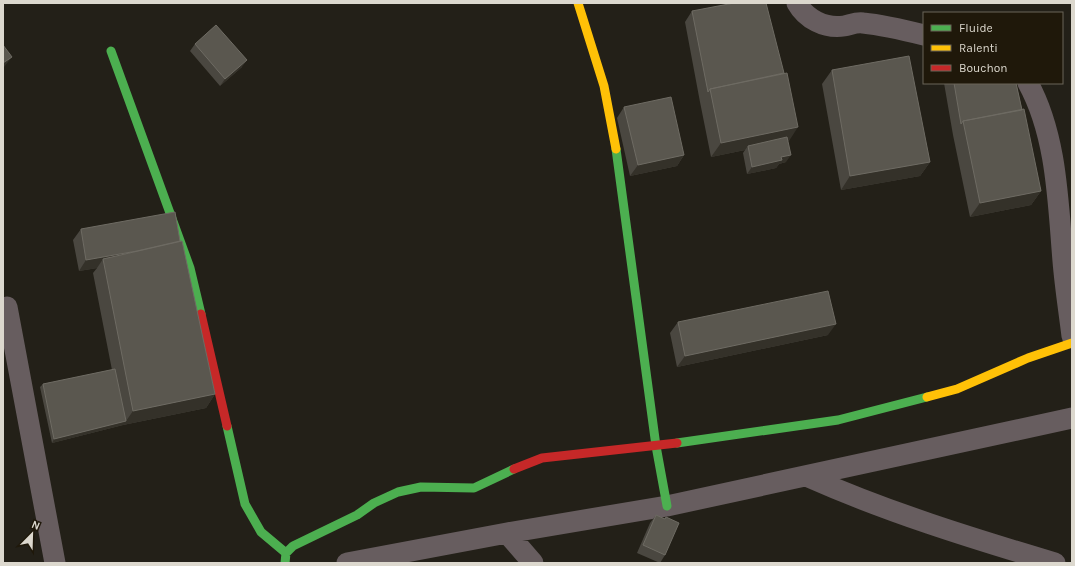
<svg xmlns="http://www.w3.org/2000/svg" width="1075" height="566" font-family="Karla,sans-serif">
<rect width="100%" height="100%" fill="#232018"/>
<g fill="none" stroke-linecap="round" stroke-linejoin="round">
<!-- street -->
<path stroke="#675d5f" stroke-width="21" d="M797,3C806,19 825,29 844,26C850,25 856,22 863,23C883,25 904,30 924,35
M1028,83C1057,136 1058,202 1063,261C1065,286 1069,311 1072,336
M7,307L55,563
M806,476C887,512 971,538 1055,563
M507,533L533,563
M347,563L507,533L667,506L1072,418"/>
<!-- fast -->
<path stroke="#4caf50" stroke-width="9" d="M111,51L190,268L201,314
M616,149L656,446L667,506
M227,426L245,504L261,532L286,553
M677,443L838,420L927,397
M285,563L286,553L293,546L357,515L374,503L398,492L421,487L474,488L514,469"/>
<!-- slow -->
<path stroke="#ffc107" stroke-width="9" d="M578,3L604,86L616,149
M927,397L957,389L1028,358L1072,343"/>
<!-- jam -->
<path stroke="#c62828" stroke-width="9" d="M201,314L227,426
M514,469L542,458L677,443"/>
</g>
<!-- wall -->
<path fill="#4a4740" d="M692,11L784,73L789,141H788L786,162L779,164L776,168L747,174L743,153L745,150L711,157L700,102L685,22Z
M195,44L242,67L220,86L190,51Z
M832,70L930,162L920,176L841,190L822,84Z
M944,83H1016L1041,191L1031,205L970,217L953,135Z
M624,107L684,155L677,166L630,176L617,118Z
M81,229L180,241L215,394L206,408L123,425L52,443L40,387L43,384L112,370L93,273L97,268L79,271L73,240Z
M678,322L828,335L677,367L670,333Z
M656,515L665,519L666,517L665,555L660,563L637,553L650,523Z"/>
<!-- shaded-wall -->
<path fill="#343129" d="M12,57L4,67L3,68V63Z
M247,60L242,67L220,86L225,79Z
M798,127L789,141L749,149L748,146L745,150L711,157L721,143Z
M684,155L677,166L630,176L638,165Z
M791,155L786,162L779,164L776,168L747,174L752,167L781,157Z
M930,162L920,176L841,190L850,176Z
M1041,191L1031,205L970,217L980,203Z
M180,244L103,259L97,268L79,271L86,260Z
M836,324L828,335L677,367L685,356Z
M215,394L206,408L123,425L52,443L54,439L126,421L133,411Z"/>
<!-- building -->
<path fill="#5a574f" stroke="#6e6b63" d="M734,3H766L784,73L710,89L708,92L692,11Z
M216,25L247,60L225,79L195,44Z
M3,45L12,57L3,63Z
M909,56L930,162L850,176L832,70Z
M787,73L798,127L721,143L710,89Z
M954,83H1016L1022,110L963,121L961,124Z
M671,97L684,155L638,165L624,107Z
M1024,109L1041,191L980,203L963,121Z
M787,137L791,155L781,157L782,160L752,167L748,146Z
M175,212L180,241L137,251L86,260L81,229Z
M182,241L215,394L133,411L103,259Z
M828,291L836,324L685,356L678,322Z
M115,369L126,421L54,439L43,384Z
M656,515L665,519L666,517L679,523L665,555L643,545Z"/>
<!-- border -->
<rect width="1075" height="566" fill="none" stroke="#dcd8ce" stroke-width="8"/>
<!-- legend -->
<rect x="923" y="12" width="140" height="72" fill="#1f180a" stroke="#6b6558"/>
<rect x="931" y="25" width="20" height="6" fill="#4caf50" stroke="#6b6558"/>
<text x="959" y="32" font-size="12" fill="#dcd8ce">Fluide</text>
<rect x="931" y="45" width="20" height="6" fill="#ffc107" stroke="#6b6558"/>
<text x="959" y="52" font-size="12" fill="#dcd8ce">Ralenti</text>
<rect x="931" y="65" width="20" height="6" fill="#c62828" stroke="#6b6558"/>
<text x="959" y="72" font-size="12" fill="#dcd8ce">Bouchon</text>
<!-- north arrow -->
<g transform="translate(32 534) rotate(23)" stroke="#1f180a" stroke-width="3" paint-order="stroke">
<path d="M0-3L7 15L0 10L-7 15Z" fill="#dcd8ce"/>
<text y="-6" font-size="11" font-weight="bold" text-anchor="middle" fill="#dcd8ce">N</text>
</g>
</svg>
